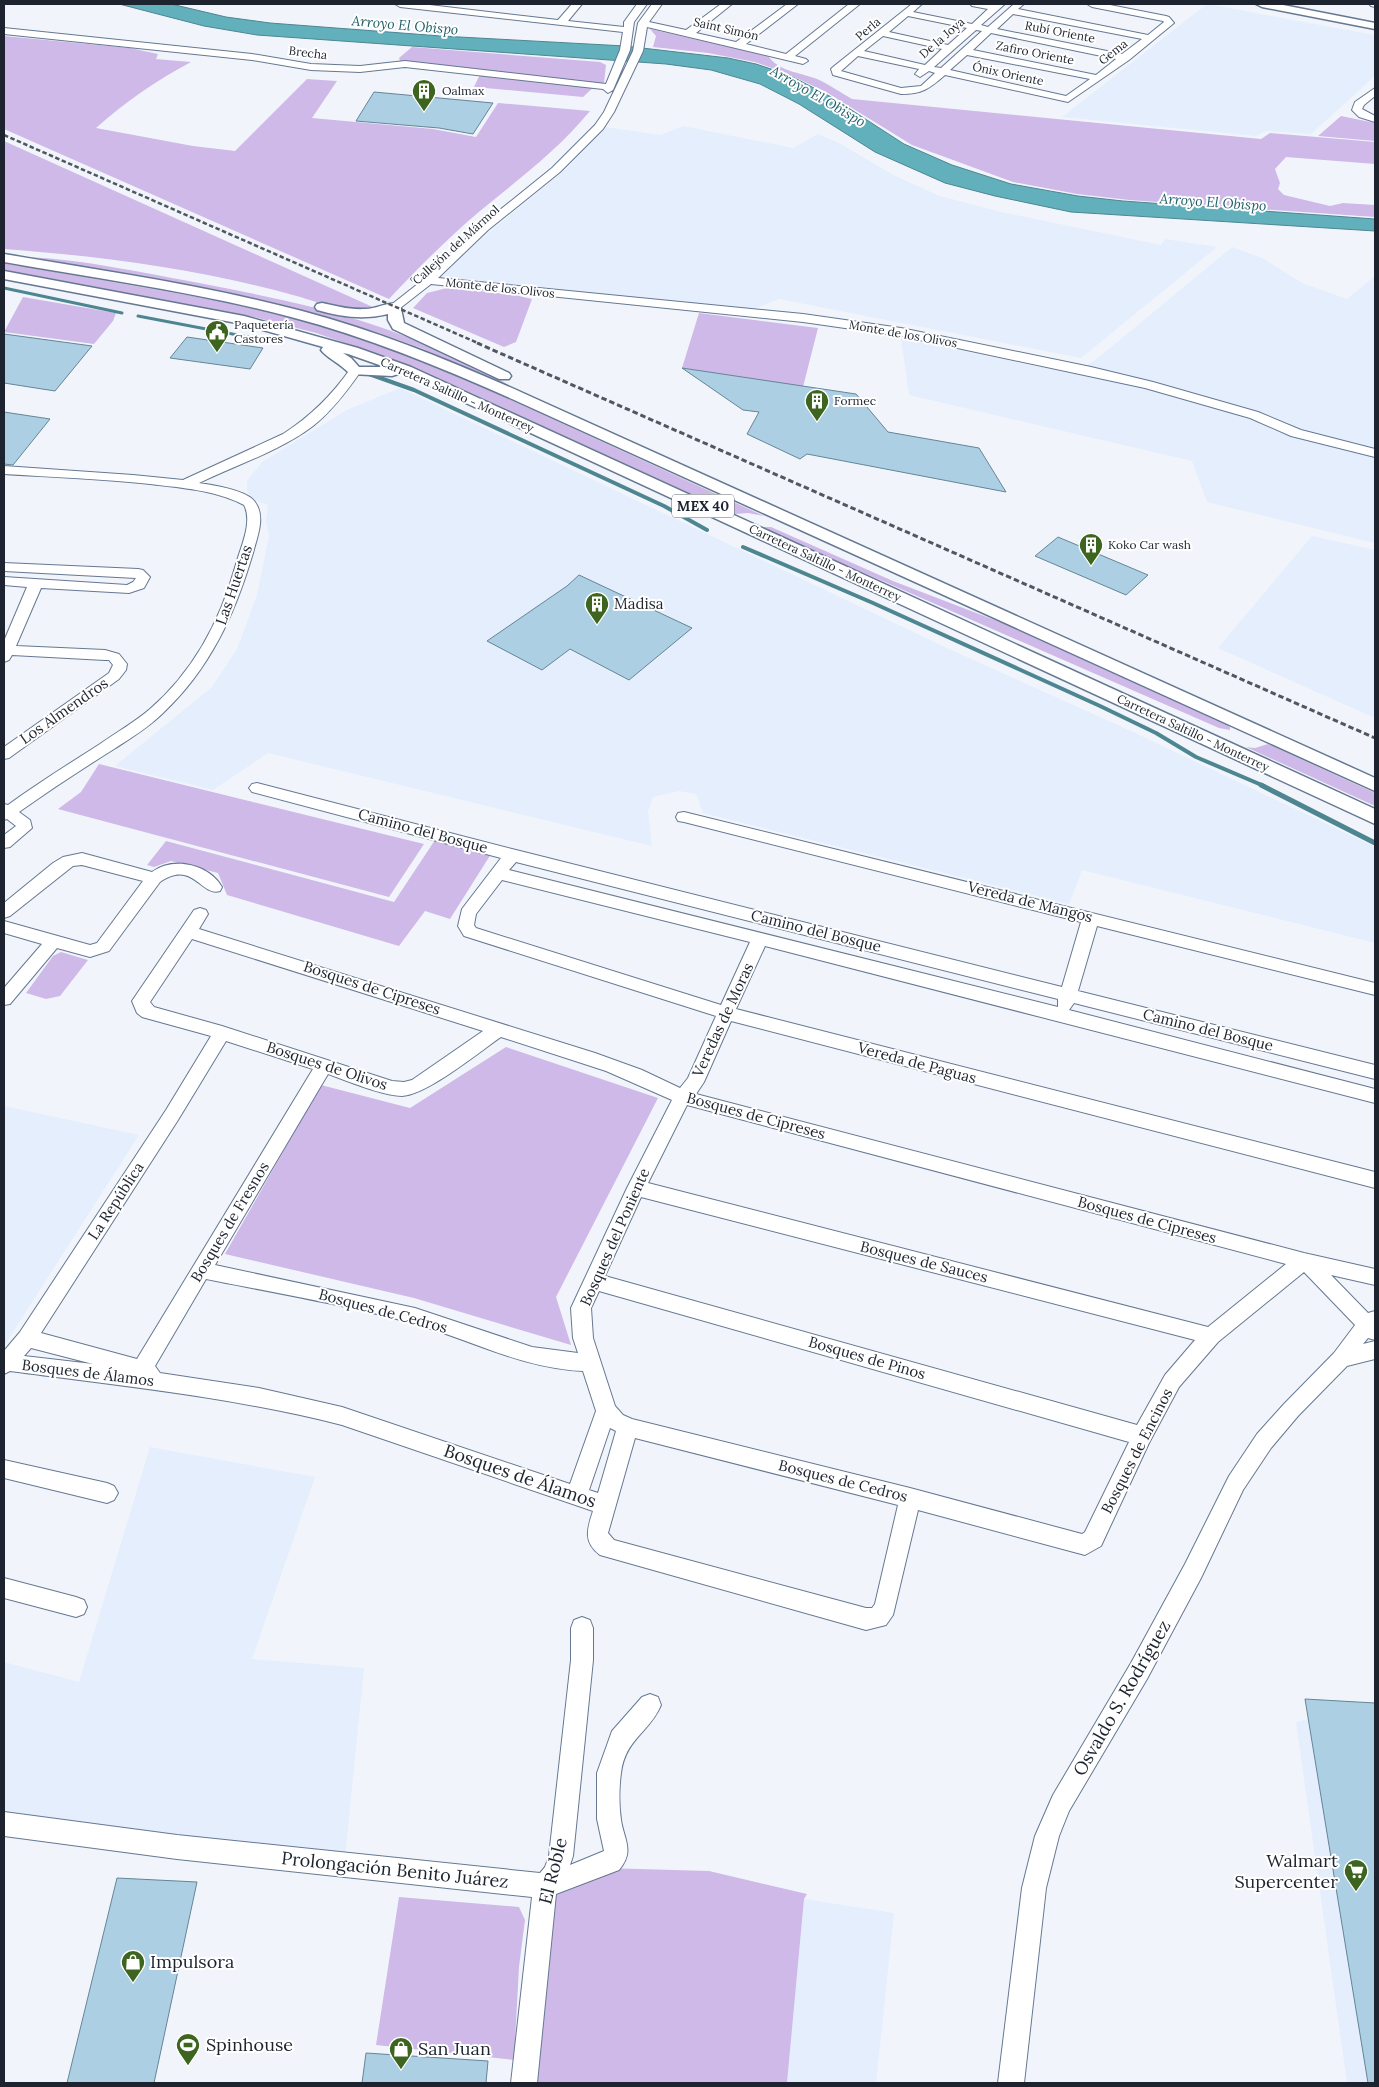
<svg xmlns="http://www.w3.org/2000/svg" width="1379" height="2087" font-family="Lora,serif">
<rect width="100%" height="100%" fill="#f1f5fb"/>
<!-- built -->
<path fill="#e4eefd" d="M1207,4L1375,35V76L1311,134L1266,131L1256,136L1062,117Z
M683,126L793,148L818,134L839,143L895,176L940,196L1001,212L1161,245L1165,239L1217,247L1081,358L779,299L754,309L440,279L469,249L567,168L605,127L660,135Z
M1232,247L1262,258L1302,283L1347,299L1375,276V543L1207,502L1192,461L909,395L901,338L1074,374L1098,358Z
M400,388L949,649L1131,731L1375,847V943L1082,870L1069,904L703,813L696,794L679,791L653,797L648,811L652,846L268,753L213,790L115,766L212,687L237,649L257,595L269,536L266,521L268,505L251,499L247,490V481L262,462L347,410Z
M1312,536L1375,550V718L1218,648Z
M4,1106L139,1135L4,1346Z
M150,1447L315,1477L252,1659L364,1668L345,1857L78,1831L4,1817V1662L79,1682Z
M1375,1703V2083H1347L1296,1722Z
M804,1899L894,1913L876,2083H787Z"/>
<!-- green -->
<path fill="#cfb9e8" d="M650,29L768,56C780,72 799,72 817,79C829,84 841,93 852,99L1261,139L1270,133L1375,142V164L1286,157L1275,169L1280,183L1278,189L1284,195L1330,206L1343,203L1375,205V217L1129,200L1077,194L1013,182L912,145L826,92L786,73L755,62L708,53L653,47L656,36Z
M4,36L130,48L158,54L156,59L191,62C157,80 125,102 96,128L193,146L235,151L307,79L337,81L312,118L433,129L476,137L498,103L590,111C558,150 519,179 480,211C448,238 418,268 389,299L4,129Z
M412,47L600,62L606,65L604,83H598L583,97L474,87L482,70L400,61L399,58Z
M1341,116L1375,123V141L1318,136Z
M4,141L375,308C352,316 316,301 293,295C199,269 100,256 4,249Z
M29,257C85,260 139,272 194,282C254,294 316,305 374,325C417,339 458,361 499,379L517,391L421,348L379,333L280,304L212,289Z
M4,263L221,301L323,325L391,348L509,399L764,516L748,513L734,514L465,390L371,352L316,333L254,317L4,271Z
M447,288L510,294L532,299L516,342L504,347L413,308L427,293Z
M23,297L116,313L113,321L94,344L4,332Z
M699,313L818,328L803,387L682,368Z
M759,527H771L893,581L1005,624L1225,723L1230,727V730L1219,728Z
M1268,744L1375,793V806L1246,747L1255,748Z
M99,764L424,844L389,897L58,809L81,792Z
M435,840L491,854L450,919L425,911L399,946L227,895L218,873L171,861L154,867L147,865L166,841L394,902Z
M61,952L88,960L60,996L46,999L26,993L53,956Z
M506,1047L658,1098L556,1297L571,1345L414,1298L225,1254L321,1085L410,1108Z
M568,1867L709,1871L807,1894L804,1899L787,2083H528L547,1891Z
M399,1897L519,1907L525,1920L519,1967L514,2060L376,2045Z"/>
<!-- water -->
<path fill="#62b0bb" stroke="#4d8691" d="M119,4H171L226,17L270,23L441,36L625,46L728,58L756,64L789,75L833,98L904,144L952,165L1011,184L1078,196L1123,201L1375,219V231L1071,212L995,196L945,183L875,152L799,104L760,84L711,70L666,64L257,35L204,26Z"/>
<g fill="none" stroke-linecap="round" stroke-linejoin="round">
<!-- stream-far2 -->
<path stroke="#4d8691" stroke-width="3" d="M4,288L122,313
M138,316L259,339"/>
<!-- stream-far1 -->
<path stroke="#4d8691" stroke-width="4" d="M369,374L414,390L664,506L707,530
M743,547L873,603L1100,706L1156,733L1196,757L1264,786"/>
<!-- stream -->
<path stroke="#4d8691" stroke-width="5" d="M1261,785L1375,843"/>
</g>
<!-- building -->
<path fill="#accfe3" stroke="#658597" d="M374,92L493,103L473,134L439,128L356,121Z
M4,334L92,346L55,391L4,383Z
M187,337L263,348L250,369L170,358Z
M682,368L856,394L888,432L979,448L1006,492L807,454L800,459L747,434L759,412L743,410Z
M4,412L50,419L13,465L4,464Z
M1058,537L1148,575L1126,595L1035,556Z
M579,575L692,628L629,680L570,649L542,670L487,641L567,586Z
M1305,1699L1375,1703V2083H1368Z
M117,1878L197,1882L154,2083H67Z
M366,2053L488,2061L486,2083H362Z"/>
<g fill="none" stroke-linecap="round" stroke-linejoin="round">
<!-- minor casing -->
<g stroke="#657892" stroke-width="2">
<path id="minor" d="M395,4H421L558,20L572,4H582L568,21L624,27V22L637,4H647L634,22L630,50L613,90L608,93L603,89L405,67L360,72L311,70L252,60L4,34V28L252,54L311,64L360,66L405,61L606,84L620,50L623,32L400,7Z
M652,4H662L649,22L686,30L721,4H732L696,33L736,42L787,4H798L746,44L786,54L849,4H860L795,56L806,59L808,61L803,64L647,27L643,51L614,112L603,129L560,172L488,230L438,278L803,314L901,328L1091,367L1153,382L1258,412L1301,430L1375,449V457L1291,436L1250,418L1145,388L901,336L803,322L431,284L399,309H391L389,307L391,305L419,283L413,281L411,279L413,277L426,276L480,226L552,168L595,125L604,112L633,51L638,23Z
M912,4H922L913,12L972,24L988,9L972,6L970,4H1005L981,25L988,27L1014,4H1024L1018,9L1148,35L1164,22L1163,21L1092,7L1087,4H1105L1166,16L1169,17L1174,23L1129,60L1068,102L945,75C929,89 922,94 901,94L833,75L831,69L833,67ZM1013,14L1142,39L1122,54L997,29ZM908,16L967,28L948,45L889,32ZM976,30L982,31L941,68L934,67ZM991,33L1116,59L1096,75L973,50ZM883,36L942,49L925,65L864,51ZM967,55L1090,79L1066,96L950,70ZM858,56L919,69L915,74L920,77L929,71L935,73L921,86L901,88L841,71Z
M1369,4H1375V7L1371,6Z
M1375,88V96L1364,105L1362,109L1375,116V122L1359,117L1352,110L1355,102Z
M355,367L361,371C347,391 332,411 313,426C280,451 236,465 199,483C213,485 247,490 255,502C266,517 257,537 253,553C235,614 210,669 163,713C149,727 131,738 114,749C82,769 50,790 19,812L30,820L32,828L10,847L4,848V835L16,826L7,819L4,820V804L8,805C38,783 69,764 100,744C117,732 135,722 150,709C194,671 221,619 236,564C241,546 253,522 244,505C215,490 182,488 150,484C102,479 53,477 4,474V466L133,475L183,480L283,434C311,416 332,395 351,368Z
M4,563L138,569L143,570L150,577L144,588L129,593L41,588L16,646L105,650L119,654L127,664L126,670L119,679L9,758L4,759V747L109,673L113,665L109,660H105L12,655L9,660L4,662V641L27,587L4,585V577L127,585L133,582L136,578L4,571Z
M257,783L512,849L1062,987L1081,922L684,822L678,821L676,817L678,813L684,812L1375,983V995L1097,926L1078,991L1375,1065V1079L1074,1003L1069,1010L1375,1089V1103L765,946L736,1009L1375,1172V1188L731,1021L704,1082L696,1094L1304,1253L1375,1269V1285L1331,1275L1368,1313L1375,1311V1340L1368,1338L1363,1344L1375,1341V1359L1347,1366L1298,1416L1271,1448L1243,1490L1201,1578L1147,1679L1069,1811L1059,1836L1046,1888L1024,2083H998L1022,1888L1035,1836L1053,1795L1131,1663L1185,1564L1229,1476L1257,1434L1284,1404L1334,1353L1355,1325L1304,1272L1218,1342L1179,1387L1149,1443L1101,1546L1085,1555L918,1510L893,1615L886,1625L866,1630L600,1555C583,1542 587,1529 593,1511L342,1425C233,1397 122,1386 10,1371L4,1374V1351L20,1332L166,1110L211,1036L142,1017L137,1013L132,1001L194,910L200,908L206,910L208,914L199,929L595,1053L642,1070L680,1088L688,1078L716,1016L464,936L458,926L462,909L501,858L252,792L249,788L252,784ZM516,862L1058,999V1007L509,870ZM502,880L750,942L721,1005L476,928L474,925L476,914ZM192,939L483,1031L412,1080L404,1082L392,1081L222,1026L154,1007L150,1002ZM501,1037L606,1071L672,1100L627,1188L571,1308L573,1338L578,1353L532,1347L415,1308L215,1265L328,1074C348,1081 383,1096 402,1096C427,1095 479,1052 501,1037ZM226,1041L313,1069L137,1359L41,1333L178,1120ZM687,1105L1286,1264L1208,1327L648,1183ZM641,1197L1195,1340L1165,1375L1137,1425L605,1276ZM206,1279C276,1293 347,1305 415,1324C474,1341 521,1368 583,1371L596,1411L570,1484L342,1407L259,1388L160,1373L155,1366ZM599,1291L1129,1442L1085,1532L1082,1534L910,1488L632,1419L623,1415L615,1406L593,1338L591,1308ZM31,1348L93,1364L24,1356ZM610,1428L616,1431L598,1493L589,1490ZM635,1438L898,1505L875,1604L872,1608H866L614,1540L608,1533Z
M82,853L152,872C173,856 209,864 222,887L220,891C201,897 193,859 160,882L109,951L90,957L57,948L10,1004L4,1005V988L42,944L4,933V921L90,945L97,943L143,881L82,865L73,866L10,916L4,918V903L53,863L63,857Z
M4,1460L107,1483L114,1486L118,1493L114,1500L107,1503L4,1478Z
M4,1578L76,1597L84,1600L87,1607L84,1614L76,1617L4,1598Z
M582,1617L590,1620L593,1628V1660L573,1856L570,1865L604,1851L597,1819V1773L612,1731L642,1697L650,1694L658,1697L661,1705C650,1732 625,1739 621,1773C619,1787 619,1806 621,1820C624,1840 635,1851 619,1870L556,1894L537,2083H511L532,1897L177,1859L4,1836V1812L177,1835L540,1873L545,1867L549,1856L571,1660V1628L574,1620Z"/>
</g>
<!-- major casing -->
<g stroke="#657892" stroke-width="3">
<path id="major" d="M1256,4H1278L1375,23V29L1262,7Z
M4,254C104,271 204,285 302,311C378,331 451,361 523,393L1375,778V791L512,399C440,367 367,337 291,317C197,292 100,279 4,262Z
M4,271L244,316L358,348L411,367L1375,809V824L401,373L392,376L350,374C341,364 327,358 321,350L323,347L242,324L4,279ZM343,353L348,354L385,367H359L351,358Z
M322,303C336,306 350,310 365,309C377,309 389,301 400,304L404,323L509,373L511,376L509,379H499L393,329L388,320V314C363,320 342,317 317,310L315,307L317,304Z"/>
</g>
<!-- minor -->
<use href="#minor" fill="#fff" fill-rule="evenodd"/>
<!-- major -->
<use href="#major" fill="#fff" fill-rule="evenodd"/>
<!-- rail-far1 -->
<path stroke="#505760" stroke-width="2.5" stroke-dasharray="4.5 2.5" stroke-linecap="butt" d="M4,135L480,344"/>
<!-- rail -->
<path stroke="#505760" stroke-width="3" stroke-dasharray="5.5 3" stroke-linecap="butt" d="M477,343L1375,738"/>
</g>
<!-- icons -->
<defs>
<g id="building-pin" transform="scale(1.25)"><path d="M0 17L-7.5 6A9.5 9.5 0 1 1 7.5 6Z" fill="#3d6520" stroke="#fff"/><path d="M-4-6H4V6H1V3H-1V6H-4ZM-2.5-4.3h1.7v1.8h-1.7ZM.8-4.3h1.7v1.8H.8ZM-2.5-1h1.7V.8h-1.7ZM.8-1h1.7V.8H.8Z" fill="#fff"/></g>
<g id="civic-pin" transform="scale(1.25)"><path d="M0 17L-7.5 6A9.5 9.5 0 1 1 7.5 6Z" fill="#3d6520" stroke="#fff"/><path d="M-.6-6.5H3V-4.5H.6V-3L4-1V1h2V6H-6V1h2V-1L-.6-3ZM-1.2 2.5V6h2.4V2.5Z" fill="#fff"/></g>
<g id="supermarket-pin" transform="scale(1.25)"><path d="M0 17L-7.5 6A9.5 9.5 0 1 1 7.5 6Z" fill="#3d6520" stroke="#fff"/><path d="M-6-5.5h2.5l.6 2H6L4.5 2H-2.5L-4.4-4H-6ZM-1.5 3.2a1.3 1.3 0 1 0 .1 0ZM3 3.2a1.3 1.3 0 1 0 .1 0Z" fill="#fff"/></g>
<g id="shop-pin" transform="scale(1.25)"><path d="M0 17L-7.5 6A9.5 9.5 0 1 1 7.5 6Z" fill="#3d6520" stroke="#fff"/><path d="M-5-2.5h2.3a2.7 3.5 0 0 1 5.4 0H5L5.5 6h-11ZM-1.5-2.5h3a1.5 2.3 0 0 0-3 0Z" fill="#fff"/></g>
<g id="stadium-pin" transform="scale(1.25)"><path d="M0 17L-7.5 6A9.5 9.5 0 1 1 7.5 6Z" fill="#3d6520" stroke="#fff"/><path d="M0-5a6.5 5 0 1 0 0 10a6.5 5 0 1 0 0-10ZM-3.5-1.8h7v3.6h-7Z" fill="#fff"/></g>
</defs>
<g fill-rule="evenodd">
<use href="#building-pin" x="424" y="91"/>
<use href="#civic-pin" x="217" y="332"/>
<use href="#building-pin" x="817" y="401"/>
<use href="#building-pin" x="1091" y="545"/>
<use href="#building-pin" x="597" y="604"/>
<use href="#supermarket-pin" x="1356" y="1871"/>
<use href="#shop-pin" x="133" y="1962"/>
<use href="#stadium-pin" x="188" y="2045"/>
<use href="#shop-pin" x="401" y="2049"/>
</g>
<g text-anchor="middle" stroke-width="4" stroke-linejoin="round" paint-order="stroke">
<!-- far-street labels -->
<g font-size="12" fill="#1d242f" stroke="#fff">
<text transform="translate(726 29) rotate(13)" y="4">Saint Simón</text>
<text transform="translate(868 29) rotate(-40)" y="4">Perla</text>
<text transform="translate(1060 32) rotate(11)" y="4">Rubí Oriente</text>
<text transform="translate(942 38) rotate(-41)" y="4">De la Joya</text>
<text transform="translate(1113 52) rotate(-38)" y="4">Gema</text>
<text transform="translate(308 53) rotate(7)" y="4">Brecha</text>
<text transform="translate(1035 53) rotate(11)" y="4">Zafiro Oriente</text>
<text transform="translate(1008 74) rotate(12)" y="4">Ónix Oriente</text>
<text transform="translate(456 245) rotate(-42)" y="4">Callejón del Mármol</text>
<text transform="translate(500 288) rotate(6)" y="4">Monte de los Olivos</text>
<text transform="translate(903 334) rotate(10)" y="4">Monte de los Olivos</text>
<text transform="translate(457 395) rotate(24)" y="4">Carretera Saltillo - Monterrey</text>
<text transform="translate(825 563) rotate(25)" y="4">Carretera Saltillo - Monterrey</text>
<text transform="translate(1193 733) rotate(25)" y="4">Carretera Saltillo - Monterrey</text>
</g>
<!-- far-poi labels -->
<g font-size="12" fill="#1d242f" stroke="#fff" text-anchor="start">
<text x="442" y="95">Oalmax</text>
<text x="234" y="329">Paquetería<tspan x="234" dy="14">Castores</tspan></text>
<text x="834" y="405">Formec</text>
<text x="1108" y="549">Koko Car wash</text>
</g>
<!-- far-water labels -->
<g font-size="14" font-style="italic" fill="#1f5f68" stroke="#fff">
<text transform="translate(405 25) rotate(5)" y="5">Arroyo El Obispo</text>
<text transform="translate(818 96) rotate(30)" y="5">Arroyo El Obispo</text>
<text transform="translate(1213 202) rotate(4)" y="5">Arroyo El Obispo</text>
</g>
<!-- shield labels -->
<rect fill="#fff" stroke="#61666d" stroke-width="1" x="672" y="494.5" width="62" height="23" rx="4"/>
<g font-size="14" font-weight="bold" fill="#1d242f">
<text x="703" y="511">MEX 40</text>
</g>
<!-- street labels -->
<g font-size="15" fill="#1d242f" stroke="#fff">
<text transform="translate(234 585) rotate(-71)" y="5">Las Huertas</text>
<text transform="translate(64 711) rotate(-35)" y="5">Los Almendros</text>
<text transform="translate(423 831) rotate(15)" y="5">Camino del Bosque</text>
<text transform="translate(1030 902) rotate(14)" y="5">Vereda de Mangos</text>
<text transform="translate(816 931) rotate(14)" y="5">Camino del Bosque</text>
<text transform="translate(372 988) rotate(18)" y="5">Bosques de Cipreses</text>
<text transform="translate(723 1020) rotate(-65)" y="5">Veredas de Moras</text>
<text transform="translate(1208 1030) rotate(14)" y="5">Camino del Bosque</text>
<text transform="translate(917 1063) rotate(15)" y="5">Vereda de Paguas</text>
<text transform="translate(327 1066) rotate(18)" y="5">Bosques de Olivos</text>
<text transform="translate(756 1116) rotate(15)" y="5">Bosques de Cipreses</text>
<text transform="translate(116 1201) rotate(-57)" y="5">La República</text>
<text transform="translate(1147 1220) rotate(15)" y="5">Bosques de Cipreses</text>
<text transform="translate(230 1222) rotate(-59)" y="5">Bosques de Fresnos</text>
<text transform="translate(615 1237) rotate(-66)" y="5">Bosques del Poniente</text>
<text transform="translate(924 1262) rotate(14)" y="5">Bosques de Sauces</text>
<text transform="translate(383 1311) rotate(15)" y="5">Bosques de Cedros</text>
<text transform="translate(867 1358) rotate(16)" y="5">Bosques de Pinos</text>
<text transform="translate(88 1373) rotate(7)" y="5">Bosques de Álamos</text>
<text transform="translate(1137 1451) rotate(-63)" y="5">Bosques de Encinos</text>
<text transform="translate(843 1481) rotate(14)" y="5">Bosques de Cedros</text>
</g>
<!-- poi labels -->
<g font-size="15" fill="#1d242f" stroke="#fff" text-anchor="start">
<text x="614" y="609">Madisa</text>
</g>
<!-- near-street labels -->
<g font-size="18" fill="#1d242f" stroke="#fff">
<text transform="translate(520 1476) rotate(19)" y="6">Bosques de Álamos</text>
<text transform="translate(1122 1698) rotate(-60)" y="6">Osvaldo S. Rodríguez</text>
<text transform="translate(395 1870) rotate(6)" y="6">Prolongación Benito Juárez</text>
<text transform="translate(553 1871) rotate(-76)" y="6">El Roble</text>
</g>
<!-- near-poi labels -->
<g font-size="18" fill="#1d242f" stroke="#fff" text-anchor="start">
<text x="1338" y="1867" text-anchor="end">Walmart<tspan x="1338" dy="21">Supercenter</tspan></text>
<text x="150" y="1968">Impulsora</text>
<text x="206" y="2051">Spinhouse</text>
<text x="418" y="2055">San Juan</text>
</g>
</g>
<!-- border -->
<rect width="1379" height="2087" fill="none" stroke="#1d242f" stroke-width="10"/>
</svg>
